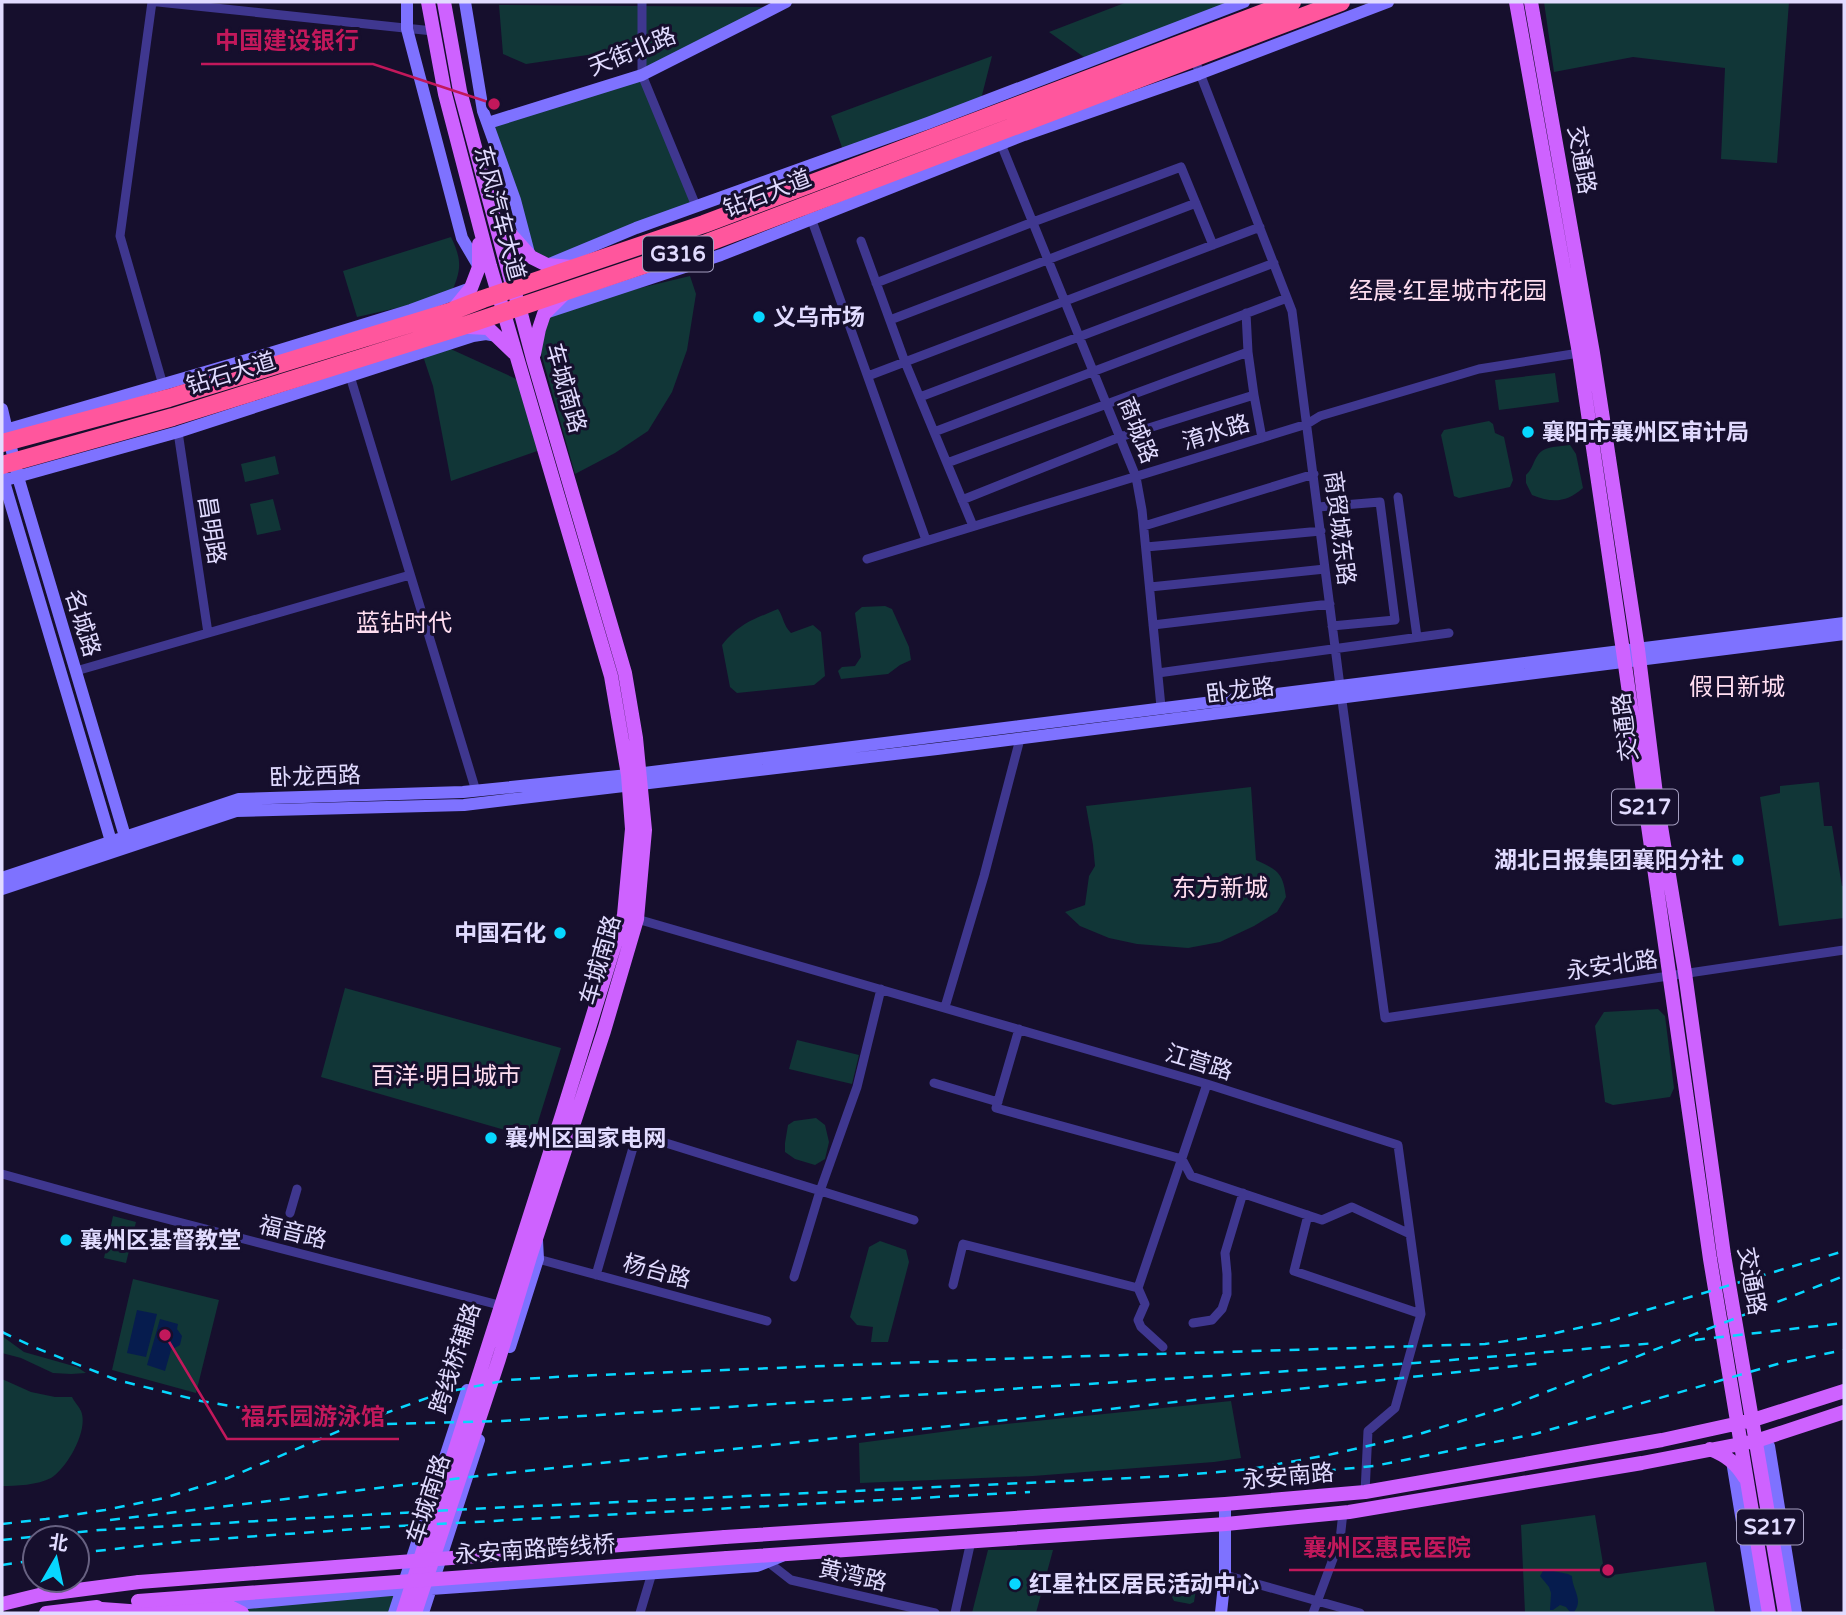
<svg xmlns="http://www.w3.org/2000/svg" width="1846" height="1615" font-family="'Varela Round','Noto Sans SC',sans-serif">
<rect width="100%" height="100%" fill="#160f2d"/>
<!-- green -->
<path fill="#113637" d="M1127,2H1224L1226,8L1088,60L1049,32Z
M1544,2H1789L1777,163L1721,159L1725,68L1633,57L1554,72Z
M499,5L775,7L642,75L696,206L547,265L531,257L488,123L642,74V47L526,64L503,54Z
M992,56L980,103L844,153L831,116Z
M451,237C463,262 461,271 450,296L357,317L343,271Z
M690,276L696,294L687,350L672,392L648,431L615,453L575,474L537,339L544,314L565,306Z
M444,346L523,382L543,449L451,481L433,386L422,353Z
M1555,373L1559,402L1499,410L1495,380Z
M1489,421L1493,424L1495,433L1504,437L1513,480L1510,487L1459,498L1454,496L1441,435L1444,430Z
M1570,445L1576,454L1583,488C1566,503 1552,503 1532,495L1526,483V475C1533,468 1533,462 1538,455C1545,445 1560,447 1570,445Z
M275,456L279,474L245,482L241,464Z
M273,499L281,530L257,535L250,504Z
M885,606L892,609L909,647L911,660L900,665L888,674L841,679L838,671L842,667L855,666L861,657L855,613L862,607Z
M778,609C784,618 783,625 791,633L813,625L821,632L825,676L814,685L737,693L730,687L722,645C740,623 752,620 778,609Z
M1819,782L1824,826H1832L1842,886H1844V918L1779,926L1760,797L1780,793V786Z
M1251,787L1256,860C1277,870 1283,872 1286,897L1277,912L1254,926L1220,942L1188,948L1137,944L1109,938L1080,926L1065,912L1085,905L1089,876L1095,866L1093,845L1086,806Z
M345,988L561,1048L533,1138L321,1077Z
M1658,1009L1665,1016L1674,1088L1670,1097L1613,1105L1605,1102L1595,1026L1604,1012Z
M797,1040L859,1055L852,1084L789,1069Z
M816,1118L825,1125L829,1142L825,1159L815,1165L795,1159L785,1152V1143L788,1125L794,1121Z
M113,1216L136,1222L126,1263L104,1258Z
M880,1241L906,1250L909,1262L888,1342H871L873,1327L857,1325L850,1317L869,1247Z
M133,1279L219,1300L196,1393L112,1370Z
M2,1336L24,1352L77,1367L86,1373L71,1374L53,1373L21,1358L2,1353Z
M2,1379L31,1392L55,1397H72C74,1402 79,1406 81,1411C89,1430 67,1468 51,1478C38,1485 16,1486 2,1486Z
M1231,1401L1241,1458L1214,1462L1033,1476L860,1483L859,1443L986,1426Z
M1595,1515L1605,1576L1706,1562L1715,1613H1525L1521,1525Z
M988,1550H1053L1036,1613H972Z
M1180,1574L1195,1577L1197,1583L1194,1602L1190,1604L1174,1601L1172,1597L1176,1577Z
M402,1589L395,1613H46Z"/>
<!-- water -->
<path fill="#061c4e" d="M137,1310L157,1314L146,1357L127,1353Z
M160,1319L178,1324L177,1329L182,1336L180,1345L171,1350L165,1371L147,1365Z
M1548,1570L1568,1574L1572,1576C1572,1589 1584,1600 1574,1612H1570L1566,1607L1560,1605L1553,1610H1550L1551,1593L1549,1587L1540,1576L1543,1571Z"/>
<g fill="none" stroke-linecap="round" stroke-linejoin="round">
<!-- street -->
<path stroke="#3f378f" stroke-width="9" d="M152,2L120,236L163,385
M158,2L433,31
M642,2V75L696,206
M1194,58L1292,311L1340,686L1385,1018L1844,950
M1001,144L1136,477L1142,510L1161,707
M810,215L926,540
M861,241L905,362L973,526
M876,283L1033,222L1181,167L1213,245
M890,320L1196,203
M350,376L476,791
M868,376L1260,227
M1254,395L1262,438
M920,397L1274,263
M178,432L208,633
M934,432L1287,298
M947,463L1248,352L1246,313
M1398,497L1417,637
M962,500L1120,437L1254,395L1248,352
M1318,507L1380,502L1395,620L1332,626
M1144,526L1314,474
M1146,547L1321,531
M867,559L1307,424L1320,416L1479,369L1579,353
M1150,587L1325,569
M1153,625L1330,604
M76,671L410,575
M1158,673L1449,633
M637,919L1207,1084L1398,1145L1421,1314L1395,1408L1368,1431L1365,1492
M945,1007L984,876L1020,739
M1019,1029L996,1108L1182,1159L1191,1176L1322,1220L1352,1207L1410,1234
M934,1083L998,1102
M2,1174L136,1211L495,1304
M290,1213L297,1189
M1308,1215L1294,1271L1421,1314
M538,1259L767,1321
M596,1275L637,1134L914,1220
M794,1277L820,1191L857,1087L881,989
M953,1285L963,1244L1138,1288L1207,1084
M1138,1288L1145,1304L1138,1320L1141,1327L1163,1347
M1193,1323L1212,1320L1222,1309L1227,1294V1274L1225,1253L1243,1193
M768,1562L791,1580L935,1613
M1225,1575L1360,1613
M640,1613L652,1573
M955,1613L971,1541
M1313,1613L1340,1540L1343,1512"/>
<!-- secondary -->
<path stroke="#7e72ff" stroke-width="12" d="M407,2V29L462,238L479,267
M465,2L483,111L515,200L530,257
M488,123L642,75L786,2
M547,265L636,228L928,123L1244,2
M548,312L721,255L1024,135L1199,74L1388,2
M2,409L18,477L127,843
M2,431L267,354L411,310L471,288
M2,475L113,848
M2,481L178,432L473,336L486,334L497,336
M2,878L239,799L463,792L628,775L1844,623
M2,889L236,811L464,805L937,749L1844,634
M510,1347L538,1259L537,1240
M1769,1446L1796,1613
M1732,1461L1757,1613
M431,1589L757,1566L782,1556
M226,1605L402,1589
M394,1613L467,1390
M423,1613L479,1440
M1221,1613L1225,1575V1504"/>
<!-- primary -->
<path stroke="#ce62ff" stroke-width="14" d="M1516,2L1579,353L1623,651L1710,1259L1769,1613
M1531,2L1593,353L1638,649L1657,802L1685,973L1724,1255L1785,1613
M497,219L531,257L547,265L573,267
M453,310L471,288L479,267V244
M468,327L488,328L514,353
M534,354L539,329L544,314L567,291
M1710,1449C1727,1456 1736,1463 1745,1478
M725,1537L1225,1504L1365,1492L1662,1440L1753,1420L1844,1391
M727,1558L1226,1524L1349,1512L1642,1463L1756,1441L1844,1412
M2,1604L39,1595L139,1582
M88,1608L143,1612L226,1605L242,1613
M46,1613L97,1607
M403,1613L562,1115L624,915L632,829L628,775L611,676L490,266L445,94L428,2
M415,1613L499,1359L530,1257L604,1031L637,919L645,830L636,738L625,673L533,359L519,306L512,285L460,91L444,2"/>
<!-- highway -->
<path stroke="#ff569d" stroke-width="18" d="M2,443L169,398L452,311L483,299L704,224L1292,2
M2,465L173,417L463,326L691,249L1341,2"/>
<!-- rail -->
<path stroke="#07d7ff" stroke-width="2.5" stroke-dasharray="10 9" stroke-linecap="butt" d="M2,1332L36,1348L117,1380L201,1401L295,1417L383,1424L502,1421L759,1405L1415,1363L1656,1343
M1695,1340L1844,1323
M1250,1478L1374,1466L1535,1434L1781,1363L1844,1350
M110,1520L479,1476L1543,1363
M2,1524L46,1519L105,1510L164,1498L228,1478L358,1423L441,1393L508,1380L572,1376L1026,1358L1485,1344L1542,1336L1610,1321L1844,1251
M2,1540L100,1530L470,1509L1173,1476L1251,1469L1328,1455L1416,1435L1510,1406L1844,1276
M77,1553L188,1541L399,1526L1030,1492
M2,1565L35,1560"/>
<!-- primary-bridge -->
<path stroke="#ce62ff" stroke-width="14" d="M139,1582L725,1537
M138,1601L727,1558"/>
</g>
<!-- markers -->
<g fill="#07d7ff" stroke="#160f2d" stroke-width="2.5">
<circle cx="759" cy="317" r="7"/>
<circle cx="1528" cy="432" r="7"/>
<circle cx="1738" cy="860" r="7"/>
<circle cx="560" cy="933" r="7"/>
<circle cx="491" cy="1138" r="7"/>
<circle cx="66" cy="1240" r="7"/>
<circle cx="1015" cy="1584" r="7"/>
</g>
<g text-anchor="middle" stroke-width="6" stroke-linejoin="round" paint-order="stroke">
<!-- shield labels -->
<g fill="#160f2d" stroke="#a49ec0" stroke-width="2">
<rect x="643" y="236.5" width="70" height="35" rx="5"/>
<rect x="1612" y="789.5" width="66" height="35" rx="5"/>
<rect x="1737" y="1509.5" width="66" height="35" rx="5"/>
</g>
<g font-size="21" font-weight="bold" fill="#e1dbff">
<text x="678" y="261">G316</text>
<text x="1645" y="814">S217</text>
<text x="1770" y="1534">S217</text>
</g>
<!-- street labels -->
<g font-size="23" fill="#e1dbff" stroke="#160f2d">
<text transform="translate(632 51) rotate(-22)" y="8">天街北路</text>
<text transform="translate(1582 160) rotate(80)" y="8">交通路</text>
<text transform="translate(767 193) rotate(-21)" y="8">钻石大道</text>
<text transform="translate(500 213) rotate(75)" y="8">东风汽车大道</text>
<text transform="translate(231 373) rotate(-17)" y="8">钻石大道</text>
<text transform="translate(566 388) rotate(74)" y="8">车城南路</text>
<text transform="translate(1138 430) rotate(68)" y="8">商城路</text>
<text transform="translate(1216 432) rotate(-17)" y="8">淯水路</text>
<text transform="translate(1340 528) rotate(83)" y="8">商贸城东路</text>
<text transform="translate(212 530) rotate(81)" y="8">昌明路</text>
<text transform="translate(83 623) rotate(73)" y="8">名城路</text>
<text transform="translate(1240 690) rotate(-7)" y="8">卧龙路</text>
<text transform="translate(1625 727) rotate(-97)" y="8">交通路</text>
<text transform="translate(315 776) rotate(-2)" y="8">卧龙西路</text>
<text transform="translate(600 960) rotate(-74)" y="8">车城南路</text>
<text transform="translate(1612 965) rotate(-8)" y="8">永安北路</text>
<text transform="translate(1199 1062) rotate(17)" y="8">江营路</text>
<text transform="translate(293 1232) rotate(14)" y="8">福音路</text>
<text transform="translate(657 1271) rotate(15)" y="8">杨台路</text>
<text transform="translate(1752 1281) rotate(80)" y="8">交通路</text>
<text transform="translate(455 1358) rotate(-72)" y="8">跨线桥辅路</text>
<text transform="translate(1288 1476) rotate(-5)" y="8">永安南路</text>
<text transform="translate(428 1499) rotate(-72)" y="8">车城南路</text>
<text transform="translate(535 1549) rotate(-4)" y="8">永安南路跨线桥</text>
<text transform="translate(853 1575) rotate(13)" y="8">黄湾路</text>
</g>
<!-- poi labels -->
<g font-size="23" font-weight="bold" fill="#e1dbff" stroke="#160f2d" text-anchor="start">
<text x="773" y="325">义乌市场</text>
<text x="1542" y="440">襄阳市襄州区审计局</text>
<text x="1724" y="868" text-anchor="end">湖北日报集团襄阳分社</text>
<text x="546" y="941" text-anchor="end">中国石化</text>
<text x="505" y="1146">襄州区国家电网</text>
<text x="80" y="1248">襄州区基督教堂</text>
<text x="1029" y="1592">红星社区居民活动中心</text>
</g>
<!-- neighbourhood labels -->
<g font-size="24" fill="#ffddf0" stroke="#160f2d">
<text x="1448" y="299">经晨·红星城市花园</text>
<text x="404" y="631">蓝钻时代</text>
<text x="1737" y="695">假日新城</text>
<text x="1220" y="896">东方新城</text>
<text x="446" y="1084">百洋·明日城市</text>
</g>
</g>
<!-- callouts -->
<path fill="none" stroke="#c2185b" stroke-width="2.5" d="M494 104L373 64H201M165 1335L227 1439H399M1608 1570L1485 1570H1289"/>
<g fill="#c2185b" stroke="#160f2d" stroke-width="2.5">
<circle cx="494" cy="104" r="7"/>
<circle cx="165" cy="1335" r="7"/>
<circle cx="1608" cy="1570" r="7"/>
</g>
<g font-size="24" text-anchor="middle" font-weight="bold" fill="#c2185b" stroke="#160f2d" stroke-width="6" stroke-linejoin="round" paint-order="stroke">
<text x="287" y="49">中国建设银行</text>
<text x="313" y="1425">福乐园游泳馆</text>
<text x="1387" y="1556">襄州区惠民医院</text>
</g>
<!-- border -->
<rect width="1846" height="1615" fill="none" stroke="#e1dbff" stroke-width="7"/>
<!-- north arrow -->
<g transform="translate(56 1559) rotate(9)"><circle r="33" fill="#160f2d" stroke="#676181" stroke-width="2"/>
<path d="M0-5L12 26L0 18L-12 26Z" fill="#07d7ff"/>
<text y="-10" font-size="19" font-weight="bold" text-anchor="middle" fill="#e1dbff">北</text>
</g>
</svg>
